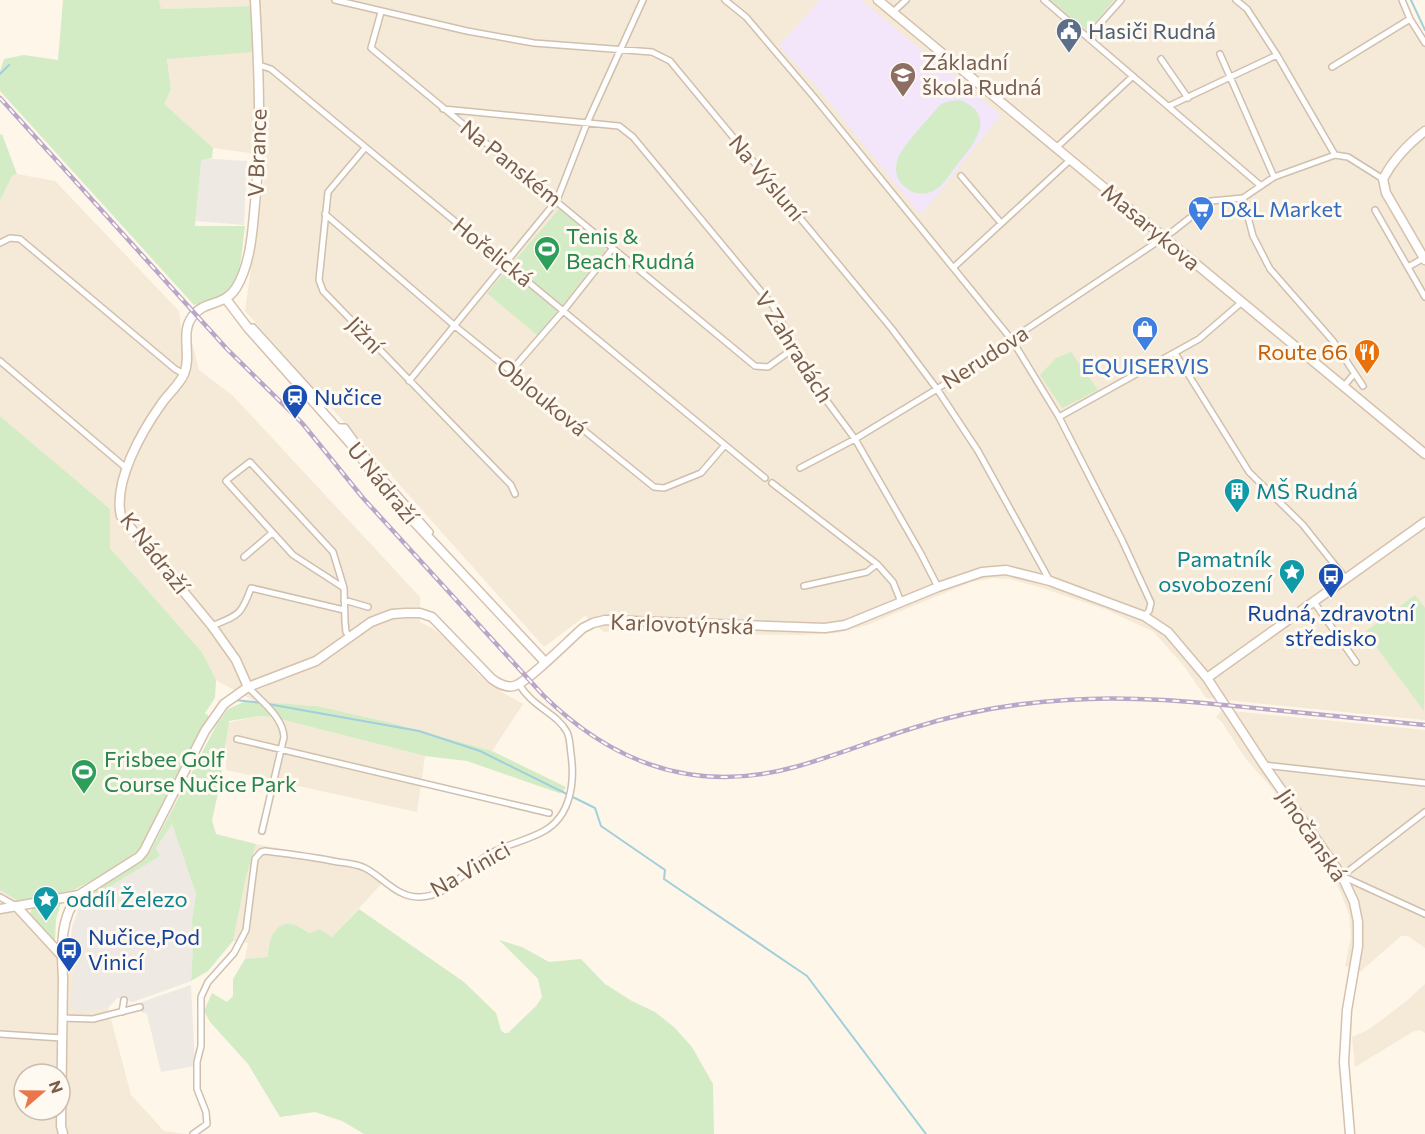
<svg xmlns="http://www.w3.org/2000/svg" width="1425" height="1134" font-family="Commissioner,sans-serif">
<rect width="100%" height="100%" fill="#fdf6e9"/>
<!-- residential -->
<path fill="#f5e9d7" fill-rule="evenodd" d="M159,0H1402L1425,43V720L1206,698L1184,666L1154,632L1107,610L1039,587L1011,579L993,578L971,582L867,625L838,633L798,635L724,634L623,630L604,632L585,616L544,647L245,311L266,164L258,154L213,148L163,104L171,89L167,58L251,6L160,9Z
M17,174L55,181L179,311L182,338H191L199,370L233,396L420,597V622L434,629L448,641L479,675L505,694L523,704L492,751L392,723L317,706L256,702L216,680L202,652L110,548V509L0,416V201L12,176Z
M1222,710L1425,730V948L1408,936H1401L1361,971L1345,966L1351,937L1350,924L1349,914L1340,891L1330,872L1271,787L1245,758L1222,722L1216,717Z
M260,716L272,717L425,756L417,812L226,770V723Z
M256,844L361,864L385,880L332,937L319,929L310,933L292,924L268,947L269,958L245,959L248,943L233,941L246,877Z
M0,890L20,902L53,942L69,958V962L75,966L79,1012L108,1008L131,1095L164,1131L184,1134H0ZM24,1074H60V1110H24Z
M1425,984V1033L1420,1030L1414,1031L1355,1067L1352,1037L1368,1030L1408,1000Z"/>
<!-- industrial -->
<path fill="#eee9e2" d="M198,158L247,161L244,225L196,221Z
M172,824L196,894L192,919L193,947L191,981L133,1002L117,998L108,1008L79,1012L71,1007L75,966L69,962L72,927L80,905L160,856L156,848Z
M191,985L195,1066L161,1072L147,1014L141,1012L139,1003Z"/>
<!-- education -->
<path fill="#f3e6fa" d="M820,0H861L1001,115L921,215L812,81L779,46Z"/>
<!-- green -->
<path fill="#d4ecc6" d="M63,0H159L161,9L252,6L253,52L167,59L171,89L164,104L213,148L212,158L201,160L195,226H245C239,269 244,294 194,305L0,91V71L4,59L24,55L58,60Z
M1050,0H1114L1088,31Z
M960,100C999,115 973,146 956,166C949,175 942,188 931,192C921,195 913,194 905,187C896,180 894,169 898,158C902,147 932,114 941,104L950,101Z
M2,134L17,174L12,176L0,201V135Z
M559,209L604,245L605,251L538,336L487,293Z
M1071,352L1098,390L1062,408L1040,375L1056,358Z
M0,416L110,509V548L202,652L216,680L215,698L205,713L209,716L139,850L109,871L74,890L20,902L0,890Z
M1415,595L1425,608L1424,711L1365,632Z
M246,701L317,706L392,723L492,751L566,787L563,792L559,793L467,761L425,756L272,717L260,716L229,721L219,789L212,820L216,834L256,844L246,877L233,941L208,971L191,981L193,947L192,919L196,894L172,824L156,848L160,856L80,905L95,889L142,860L151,850L217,724L228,709Z
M59,902L61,903L56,919L55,941L53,942L30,914L32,908Z
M359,909L464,982L496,1013L501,1030L504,1033H508L536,1006L542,997L538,979L499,940L522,947L549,962L581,959L605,984L632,1001L655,1012L674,1027L692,1047L713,1084L714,1134H364L342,1121L315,1112L280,1117L248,1064L210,1022L204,1011L212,993L227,1002L233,996V979L245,959L268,957C268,944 273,922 291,924C297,925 305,931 310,933L319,929L332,937Z"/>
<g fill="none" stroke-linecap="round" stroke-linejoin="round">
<!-- stream -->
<path stroke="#a2cfdb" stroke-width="2" d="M1411,0L1425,30
M0,74L9,65
M235,700L262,703
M268,704L419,731L480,751L595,808L601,826L665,870L664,879L807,976L926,1134"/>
<!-- street casing -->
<g stroke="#d1bfae" stroke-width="8">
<path id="street" d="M335,0L467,31L534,43L652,52L670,61L892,329L937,389L978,451L1050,581
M725,0L746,17L814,97L1012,340L1059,417L1122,540L1151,603L1149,611L1144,616
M1044,0L1261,186
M1236,0L1247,9L1277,55L1335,155
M1402,0L1410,19L1425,43
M381,12L371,48L755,366L768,367L794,348
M893,12L906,0
M1088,37L1121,0
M1220,54L1274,177
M1161,59L1188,98
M259,65L271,69L725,445
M1332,67L1410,19
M1169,106L1277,55
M443,109L619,126L633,137L773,306L815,385L855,439L920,552L938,587
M365,148L328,192L319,280L323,291L511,485L515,494
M1056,148L1133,76
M961,176L1001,223
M1243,198L1253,236L1270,269L1333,341L1363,386
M1375,210L1425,297
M325,214L455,326L654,487L664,488L701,473L725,445L765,478
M0,243L10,238L20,239L175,369L184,374
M954,267L1070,160
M1408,267L1424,258
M248,328L253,327L321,402L322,410
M1175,353L1249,472L1303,525L1346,579
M0,361L126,468
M511,371L564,310L613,248
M409,381L557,200L587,123L643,0
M1344,386L1354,374
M1059,417L1199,339L1242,302
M337,427H345L377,471L430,532L427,536
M800,468L855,439L937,389L1172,232L1211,201L1243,198L1274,177L1335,155L1348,157L1383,179
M772,483L877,564L893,582L901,602
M244,557L272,533
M804,586L867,572L877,564
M344,588L293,555L226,481L228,479L250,462L333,552L344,588L345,622L346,632L350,637
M344,600L368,607
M1314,602L1356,662
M212,626C238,615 241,616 251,588L344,610
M248,687C261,701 283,717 284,737L262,831
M237,739L549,813
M1264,765L1425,783
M1425,812L1342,876L1425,914
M0,897L14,905
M122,1012L124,1000
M61,1018L93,1019L140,1007
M0,1034L62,1038
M193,1134L207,1124L206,1112L197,1089V1062L201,1046V997L208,982L234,953L246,930L255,859L261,852L265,851C290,854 314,857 338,862C346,863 357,864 365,868C383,877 397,898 420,897C452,896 468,865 493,852C509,844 528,840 544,831C571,816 575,782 571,754C570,747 570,738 567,732C557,713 532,707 519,684"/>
</g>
<!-- secondary casing -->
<g stroke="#d6c1ad" stroke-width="11">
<path id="secondary" d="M878,0L1425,454
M1425,131C1408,144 1393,160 1383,179L1386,193L1425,260
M226,299L248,328L350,443L390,496L545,662
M1207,678L1425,522
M248,687L236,660L212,626L121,516C113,481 142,431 162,403C169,393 179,385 184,374C192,356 180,333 192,317C203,300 224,307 236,288C249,267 252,238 254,214C262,142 259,71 255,0
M16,906L61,955
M0,909L79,895
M63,1134L61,1126L63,978C61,950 60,916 79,895L139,857L144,851L205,731L224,704L248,687L316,661L371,622L392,614L406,613H420L432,617L492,679C499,684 506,688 514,686C527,683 570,639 583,628L593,623L605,620L825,628L845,625L938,587L982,572L1006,570L1050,581L1144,616L1168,632L1207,678L1264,765L1342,876L1354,902L1358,922V946L1347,1010L1344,1062L1350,1134"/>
</g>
<!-- street -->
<use href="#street" stroke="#fff" stroke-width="5"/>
<!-- secondary -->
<use href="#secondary" stroke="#fff" stroke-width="8"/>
<!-- rail casing -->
<g stroke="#baa6c9" stroke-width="4.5">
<path id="rail" d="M0,98L227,349L302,423L363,498L543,695C614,765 697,794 795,767C835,756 874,740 913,728C963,712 1015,703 1067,700C1136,695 1205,703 1274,710C1324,715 1375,720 1425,725"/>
</g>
<!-- rail -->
<use href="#rail" stroke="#fffaf1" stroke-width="2" stroke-dasharray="7" stroke-linecap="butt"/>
</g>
<!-- icons -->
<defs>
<g id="civic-pin" transform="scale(1.35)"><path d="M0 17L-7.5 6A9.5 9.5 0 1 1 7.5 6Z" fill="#5c6f8a" stroke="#fffaf1"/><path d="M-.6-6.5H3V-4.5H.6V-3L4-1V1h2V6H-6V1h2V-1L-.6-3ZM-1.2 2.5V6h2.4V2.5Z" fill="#fff"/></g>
<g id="school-pin" transform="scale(1.35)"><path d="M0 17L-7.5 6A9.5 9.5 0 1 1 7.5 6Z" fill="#8d6e63" stroke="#fffaf1"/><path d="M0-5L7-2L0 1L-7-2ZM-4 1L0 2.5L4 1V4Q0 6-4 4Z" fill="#fff"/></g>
<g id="supermarket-pin" transform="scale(1.35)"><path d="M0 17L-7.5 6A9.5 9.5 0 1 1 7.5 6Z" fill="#3f7fe0" stroke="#fffaf1"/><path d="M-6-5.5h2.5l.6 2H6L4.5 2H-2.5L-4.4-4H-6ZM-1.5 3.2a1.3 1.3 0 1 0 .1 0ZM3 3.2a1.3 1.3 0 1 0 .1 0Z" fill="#fff"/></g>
<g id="stadium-pin" transform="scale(1.35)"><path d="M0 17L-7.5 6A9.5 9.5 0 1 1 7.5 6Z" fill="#2e9e5b" stroke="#fffaf1"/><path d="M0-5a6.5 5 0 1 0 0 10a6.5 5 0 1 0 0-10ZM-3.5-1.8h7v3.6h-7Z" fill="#fff"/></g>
<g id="shop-pin" transform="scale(1.35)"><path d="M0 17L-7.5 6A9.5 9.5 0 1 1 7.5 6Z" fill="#3f7fe0" stroke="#fffaf1"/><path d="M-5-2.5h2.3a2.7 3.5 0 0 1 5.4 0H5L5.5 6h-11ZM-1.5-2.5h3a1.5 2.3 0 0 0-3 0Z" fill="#fff"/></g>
<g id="restaurant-pin" transform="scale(1.35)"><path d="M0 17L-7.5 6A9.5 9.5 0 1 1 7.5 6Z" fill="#e8710a" stroke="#fffaf1"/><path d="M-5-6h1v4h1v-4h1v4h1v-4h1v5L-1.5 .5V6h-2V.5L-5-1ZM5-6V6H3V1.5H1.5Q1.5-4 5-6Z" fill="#fff"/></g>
<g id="station-pin" transform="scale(1.35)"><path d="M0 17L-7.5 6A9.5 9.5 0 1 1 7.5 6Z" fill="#1a4fb4" stroke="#fffaf1"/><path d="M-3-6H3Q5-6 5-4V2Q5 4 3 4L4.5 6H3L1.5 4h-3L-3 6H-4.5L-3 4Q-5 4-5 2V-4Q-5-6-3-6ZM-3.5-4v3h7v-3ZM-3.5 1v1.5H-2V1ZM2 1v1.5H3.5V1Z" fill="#fff"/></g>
<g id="building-pin" transform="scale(1.35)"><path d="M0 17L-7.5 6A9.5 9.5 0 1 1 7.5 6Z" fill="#0f9aa8" stroke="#fffaf1"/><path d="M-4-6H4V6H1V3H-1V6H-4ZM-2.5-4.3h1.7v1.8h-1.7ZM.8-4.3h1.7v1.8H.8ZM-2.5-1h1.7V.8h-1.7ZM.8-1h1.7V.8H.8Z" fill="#fff"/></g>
<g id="sight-pin" transform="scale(1.35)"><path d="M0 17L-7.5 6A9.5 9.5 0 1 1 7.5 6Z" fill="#0f9aa8" stroke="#fffaf1"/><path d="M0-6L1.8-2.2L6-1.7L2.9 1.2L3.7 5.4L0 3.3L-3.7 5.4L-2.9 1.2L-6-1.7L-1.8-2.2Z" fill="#fff"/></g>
<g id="bus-pin" transform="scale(1.35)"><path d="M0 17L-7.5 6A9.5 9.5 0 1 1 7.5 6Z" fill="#1a4fb4" stroke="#fffaf1"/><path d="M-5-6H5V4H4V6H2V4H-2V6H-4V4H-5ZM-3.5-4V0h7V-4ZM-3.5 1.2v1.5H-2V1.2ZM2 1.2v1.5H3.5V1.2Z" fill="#fff"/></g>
</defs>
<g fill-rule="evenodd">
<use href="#civic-pin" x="1069" y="31"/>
<use href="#school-pin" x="903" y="75"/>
<use href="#supermarket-pin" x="1201" y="209"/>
<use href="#stadium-pin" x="547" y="249"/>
<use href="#shop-pin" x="1145" y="329"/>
<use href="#restaurant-pin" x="1367" y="352"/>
<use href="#station-pin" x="295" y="397"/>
<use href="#building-pin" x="1237" y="491"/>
<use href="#sight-pin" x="1292" y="572"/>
<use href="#bus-pin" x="1331" y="576"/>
<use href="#stadium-pin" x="84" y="772"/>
<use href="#sight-pin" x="46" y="899"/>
<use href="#bus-pin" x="69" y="950"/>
</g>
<g text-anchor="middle" stroke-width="6" stroke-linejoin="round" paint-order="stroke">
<!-- service labels -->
<g font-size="22" fill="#4e5e75" stroke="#fffaf1" text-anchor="start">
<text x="1088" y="39">Hasiči Rudná</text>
</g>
<!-- education labels -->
<g font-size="22" fill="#785e54" stroke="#fffaf1" text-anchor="start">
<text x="922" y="70">Základní<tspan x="922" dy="25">škola Rudná</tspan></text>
</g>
<!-- street labels -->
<g font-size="22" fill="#7a5e4b" stroke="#fffaf1">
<text transform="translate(257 153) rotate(-88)" y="8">V Brance</text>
<text transform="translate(511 163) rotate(39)" y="8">Na Panském</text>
<text transform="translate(767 178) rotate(50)" y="8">Na Výsluní</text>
<text transform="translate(1151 227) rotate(40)" y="8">Masarykova</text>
<text transform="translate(493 252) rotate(39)" y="8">Hořelická</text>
<text transform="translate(365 335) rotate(46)" y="8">Jižní</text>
<text transform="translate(794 347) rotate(58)" y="8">V Zahradách</text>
<text transform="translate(985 357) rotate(-33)" y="8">Nerudova</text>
<text transform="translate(542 397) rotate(39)" y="8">Oblouková</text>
<text transform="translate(383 483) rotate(51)" y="8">U Nádraží</text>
<text transform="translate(155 553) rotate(52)" y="8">K Nádraží</text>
<text transform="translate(682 624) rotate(2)" y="8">Karlovotýnská</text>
<text transform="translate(1312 835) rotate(56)" y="8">Jinočanská</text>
<text transform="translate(470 869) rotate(-30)" y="8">Na Vinici</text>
</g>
<!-- shop labels -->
<g font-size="22" fill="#366cbe" stroke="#fffaf1" text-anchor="start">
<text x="1220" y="217">D&amp;L Market</text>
<text x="1145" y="374" text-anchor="middle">EQUISERVIS</text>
</g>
<!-- leisure labels -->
<g font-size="22" fill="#27864d" stroke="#fffaf1" text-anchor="start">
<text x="566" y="244">Tenis &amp;<tspan x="566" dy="25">Beach Rudná</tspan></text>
<text x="104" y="767">Frisbee Golf<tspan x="104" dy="25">Course Nučice Park</tspan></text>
</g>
<!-- food labels -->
<g font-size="22" fill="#c56008" stroke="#fffaf1" text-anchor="end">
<text x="1348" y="360">Route 66</text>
</g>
<!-- transit labels -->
<g font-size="22" fill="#164399" stroke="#fffaf1" text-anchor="start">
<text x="314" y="405">Nučice</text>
<text x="1331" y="621" text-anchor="middle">Rudná, zdravotní<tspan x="1331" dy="25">středisko</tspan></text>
<text x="88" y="945">Nučice,Pod<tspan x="88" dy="25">Vinicí</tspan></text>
</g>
<!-- culture labels -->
<g font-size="22" fill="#0d838f" stroke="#fffaf1" text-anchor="start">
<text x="1256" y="499">MŠ Rudná</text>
<text x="1272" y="567" text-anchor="end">Pamatník<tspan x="1272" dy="25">osvobození</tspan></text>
<text x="66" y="907">oddíl Železo</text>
</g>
</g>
<!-- north arrow -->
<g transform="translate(42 1092) rotate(70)"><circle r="28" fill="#fffaf1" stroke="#cabcaf" stroke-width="1.5"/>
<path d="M0-4.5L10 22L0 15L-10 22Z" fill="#ea764b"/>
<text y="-9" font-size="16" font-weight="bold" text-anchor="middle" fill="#7a5e4b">N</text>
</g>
</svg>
